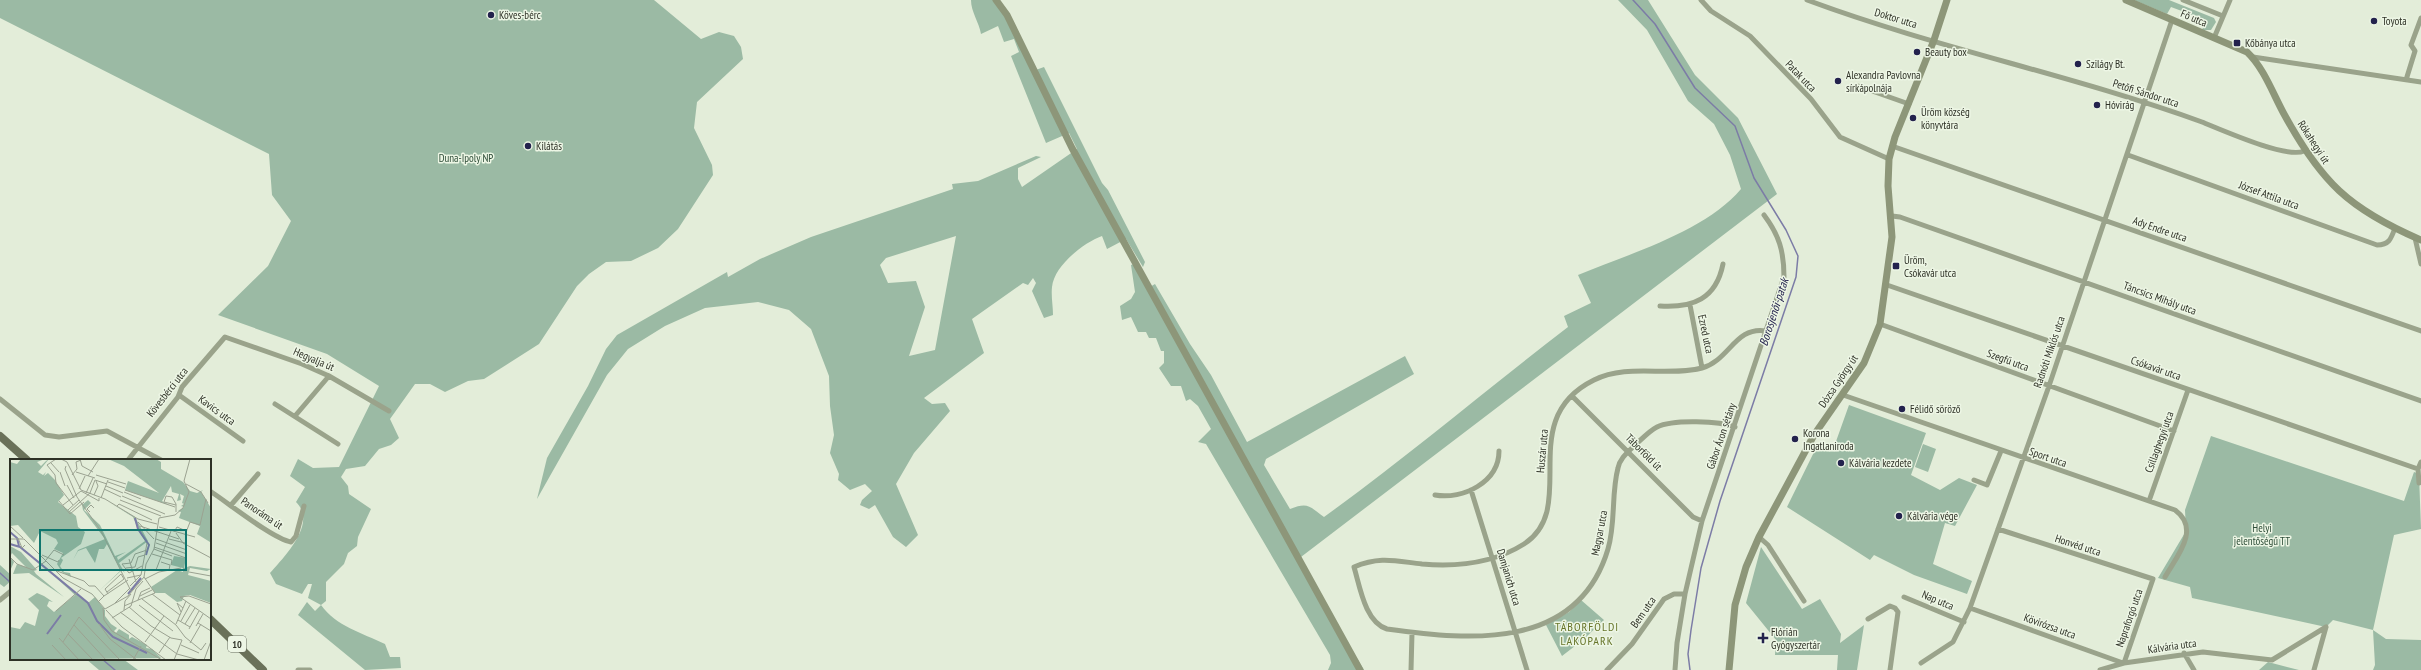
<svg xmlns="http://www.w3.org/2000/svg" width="2421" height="670" font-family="'PT Sans Narrow',sans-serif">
<rect width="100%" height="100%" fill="#e3edd9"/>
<!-- green -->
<path fill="#9bbaa4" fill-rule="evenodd" d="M0,0H654L701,39L719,32L734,36L741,47L743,59L697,102L694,128L712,165L713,175L678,229L658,248L631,261L606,262L589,274L577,286L539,344L484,379L468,381L445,392L430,384H415L390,419L399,438L391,445L379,449L365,466L346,469L341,477L348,486L349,494L371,509L358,537L357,546L348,553L344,564L326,582V601L321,605C336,626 362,633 385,644L390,657H400L401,668L365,670L298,615L307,602L315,611L321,605L308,598L312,584H308L302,594L276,584L270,573C284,557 318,523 296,502L305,487L290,476L298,459L313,468L339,467L379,386L327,354L218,315L268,266L291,221L272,195L269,154L0,18Z
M971,0H993L1008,21L1033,71L1044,67L1102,183L1108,190L1145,262L1143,267L1126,239L1107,249L1102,236C1083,243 1054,266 1052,287C1051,296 1053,306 1053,315L1044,318L1032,291L1036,283L1033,278L1028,285L1023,283L972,319L984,353L924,398L932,404L945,403L950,411L914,453L896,484L918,535L906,547L893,537L875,505L869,509L860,505L862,500L872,491L865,484L850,490L838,480L839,474L830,453L834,435L830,406L829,376L811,329L789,310L758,302L705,308L665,326L628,349L607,375L537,499L547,458L588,386L606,349L617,335L727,272L728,277L760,259L811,237L953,189L952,184L978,181L1036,156L1041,157L1018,168V179L1022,187L1077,149L1069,133L1046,143L1011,56L1019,52L1014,39L1004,42L998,26L981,34C979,22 971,12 971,0ZM956,236L935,350L909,356L925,307L916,281L888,283L880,265L886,258Z
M1618,0H1648L1695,75L1738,118L1777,194L1297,560L1364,670H1328L1331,663L1330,655L1206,444L1198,442L1211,429L1198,406L1190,399L1186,401L1181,386H1171L1159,368L1164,363V351H1161L1156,338H1149L1146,332H1138L1131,317L1122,320L1120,306L1131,299L1135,292L1131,265L1134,264L1148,288L1155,284L1190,344L1211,375L1247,442L1405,356L1414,374L1266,459L1264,465L1290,509C1308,502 1309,506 1324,517C1407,457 1486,390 1568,327L1564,316L1591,303L1578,275C1629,254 1706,231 1741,189L1730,155L1714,124L1688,101L1647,30Z
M2134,0H2169L2214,18L2216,22L2211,30H2202L2206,20L2171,7L2167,14Z
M1849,405L1926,433L1911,475L1940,490L1959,478L1977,485L1955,526L1945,523L1933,564L1972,581L1967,594L1914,575L1874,555L1870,560L1787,507L1817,446L1834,447Z
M2211,436L2404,501L2414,472L2419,474L2421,529L2394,535L2373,630L2386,639L2421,640V670H2373L2375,665L2373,630L2333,620L2326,627L2192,598L2190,587L2158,578L2186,531L2185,510Z
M1923,444L1936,449L1928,472L1915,467Z
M1761,547L1802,609L1820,599L1841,634L1840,643L1864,625L1857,670H1837L1838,655H1775L1776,640L1746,603Z
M0,565L11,575V581L4,587L0,584Z
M1581,600L1604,620L1584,639L1562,656L1546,625L1569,612Z
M86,659H123L138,670H99Z
M2268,662L2299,670H2259Z"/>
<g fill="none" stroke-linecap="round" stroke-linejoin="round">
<!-- stream -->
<path stroke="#7c7ca6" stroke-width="1.5" d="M1633,0L1655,24L1695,88L1735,126L1754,178L1786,230L1798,256L1796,277L1720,501L1701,568L1691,630L1688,654L1690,670
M0,573L11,583
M102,659L115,670"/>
<!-- street -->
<path stroke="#9aa38b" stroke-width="5" d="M1701,0L1711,11L1750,36L1811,99L1840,137L1889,159
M1807,0C1936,48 2072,75 2202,122C2222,130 2287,159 2304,151
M2183,0L2223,16
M2214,38L2230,0
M2253,57L2421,82
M2406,80L2415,51L2411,45L2421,18
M1858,86L1909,104
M1892,146L2421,331
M2128,155L2377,245C2389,245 2391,239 2395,228
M1892,216L1900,217L2421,401
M2415,238L2421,264
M1887,285L2418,469
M1690,305L1702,368
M1660,306C1693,308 1716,299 1723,264
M1880,324L2174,431
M179,395L243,441
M1843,395L2175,510C2201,529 2177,556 2165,577
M1572,396L1693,517L1702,521
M0,399L45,435L59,437L107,431L161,460
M275,404L338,444
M295,416L329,376
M1735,427C1720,421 1673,419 1657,427C1649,431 1641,440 1634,446C1628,452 1620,458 1618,468C1611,494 1616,522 1608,549C1578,650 1472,641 1387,629C1365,622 1360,587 1354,567C1380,556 1395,561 1422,564C1457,567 1494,563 1524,544C1581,507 1513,420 1594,380C1628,363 1666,377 1702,368C1730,360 1735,326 1766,331
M128,460L178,397L182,387L225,337L302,364L329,376L389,411
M1974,480L1987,485L2001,451
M2419,483L2418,469L2421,462
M1471,490L1527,670
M210,491C227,502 273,539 291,542L296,536L304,506
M1435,495C1463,500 1499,482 1499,451
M2149,501L2188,390
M231,505L258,474
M1998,529L2153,579L2124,663
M1759,537L1768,545L1804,601
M1904,597L1964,622
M0,600L11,591
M1970,608L2123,663
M1868,619L1890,606L1895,608L1898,612L1890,670
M2184,653L2194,670
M1921,663L1953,642L1970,608L2049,386L2172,20
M298,670H310
M1411,670L1412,633
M1607,670L1632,644L1664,599L1674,594H1685
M1675,670L1677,643L1685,594L1702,521L1784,277C1784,251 1779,235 1764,215
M2100,670L2124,663L2203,652L2272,660L2326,627
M2314,670L2326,627"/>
<!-- secondary -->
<path stroke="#8d9679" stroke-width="7" d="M996,0L1007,15L1072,148L1360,670
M2126,0L2247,52C2264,68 2273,94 2284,114C2321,182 2349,209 2421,240
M1729,670L1735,605L1746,567L1759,537L1814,435L1864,363L1880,324L1892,237L1888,186L1889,159L1895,137L1934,40L1947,0"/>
<!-- primary -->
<path stroke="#6a7159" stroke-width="8" d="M0,436L27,460
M210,619L263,670"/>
</g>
<!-- markers -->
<g fill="#23224d" stroke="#edf6e5" stroke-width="1.5">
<circle cx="491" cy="15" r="4"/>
<circle cx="2374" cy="21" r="4"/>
<rect x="2233" y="39" width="8" height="8" rx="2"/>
<circle cx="1917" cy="52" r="4"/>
<circle cx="2078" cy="64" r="4"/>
<circle cx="1838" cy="81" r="4"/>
<circle cx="2097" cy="105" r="4"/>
<circle cx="1913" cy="118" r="4"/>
<circle cx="528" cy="146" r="4"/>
<rect x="1892" y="262" width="8" height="8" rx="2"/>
<circle cx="1902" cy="409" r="4"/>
<circle cx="1795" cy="439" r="4"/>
<circle cx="1841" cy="463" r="4"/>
<circle cx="1899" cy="516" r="4"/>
<path d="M1761 632h4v4h4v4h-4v4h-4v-4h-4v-4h4z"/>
</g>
<g text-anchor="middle" stroke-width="3" stroke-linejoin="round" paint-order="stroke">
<!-- shield labels -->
<rect fill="#edf6e5" stroke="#676c5f" stroke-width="1" x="228" y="636" width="18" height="16" rx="3"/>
<g font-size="10" font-weight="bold" fill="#2e3126">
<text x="237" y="648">10</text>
</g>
<!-- poi labels -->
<g font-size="11" fill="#2e3126" stroke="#edf6e5" text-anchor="start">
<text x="499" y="19">Köves-bérc</text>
<text x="2382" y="25">Toyota</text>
<text x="2245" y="47">Kőbánya utca</text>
<text x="1925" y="56">Beauty box</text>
<text x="2086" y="68">Szilágy Bt.</text>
<text x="1846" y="79">Alexandra Pavlovna<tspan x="1846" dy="13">sírkápolnája</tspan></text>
<text x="2105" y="109">Hóvirág</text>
<text x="1921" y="116">Üröm község<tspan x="1921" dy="13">könyvtára</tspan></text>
<text x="536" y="150">Kilátás</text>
<text x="1904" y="264">Üröm,<tspan x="1904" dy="13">Csókavár utca</tspan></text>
<text x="1910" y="413">Félidő söröző</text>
<text x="1803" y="437">Korona<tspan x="1803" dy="13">Ingatlaniroda</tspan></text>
<text x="1849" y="467">Kálvária kezdete</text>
<text x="1907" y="520">Kálvária vége</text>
<text x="1771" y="636">Flórián<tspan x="1771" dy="13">Gyógyszertár</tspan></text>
</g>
<!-- street labels -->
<g font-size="11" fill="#2e3126" stroke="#edf6e5">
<text transform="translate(1896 18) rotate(17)" y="4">Doktor utca</text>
<text transform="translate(2194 18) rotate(23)" y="4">Fő utca</text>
<text transform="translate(1801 76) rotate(46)" y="4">Patak utca</text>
<text transform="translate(2146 93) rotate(18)" y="4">Petőfi Sándor utca</text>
<text transform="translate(2314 142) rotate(57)" y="4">Rókahegyi út</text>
<text transform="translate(2269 195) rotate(20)" y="4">József Attila utca</text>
<text transform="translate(2160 229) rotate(19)" y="4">Ady Endre utca</text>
<text transform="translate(2160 298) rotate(20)" y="4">Táncsics Mihály utca</text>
<text transform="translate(1706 334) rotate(78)" y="4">Ezred utca</text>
<text transform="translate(2049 352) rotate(-71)" y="4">Radnóti Miklós utca</text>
<text transform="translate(314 359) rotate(23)" y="4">Hegyalja út</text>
<text transform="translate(2008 360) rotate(20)" y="4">Szegfű utca</text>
<text transform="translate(2156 368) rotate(19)" y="4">Csókavár utca</text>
<text transform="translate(1838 381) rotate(-56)" y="4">Dózsa György út</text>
<text transform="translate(167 392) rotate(-52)" y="4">Kövesbérci utca</text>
<text transform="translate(217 410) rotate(36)" y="4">Kavics utca</text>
<text transform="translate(1721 436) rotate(-71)" y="4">Gábor Áron sétány</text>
<text transform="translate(2159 442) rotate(-70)" y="4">Csillaghegyi utca</text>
<text transform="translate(1542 451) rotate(-85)" y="4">Huszár utca</text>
<text transform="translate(1644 452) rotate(45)" y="4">Táborföld út</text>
<text transform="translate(2048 457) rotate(19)" y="4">Sport utca</text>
<text transform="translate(262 513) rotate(34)" y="4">Panoráma út</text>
<text transform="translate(1599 533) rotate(-79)" y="4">Magyar utca</text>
<text transform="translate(2078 545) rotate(18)" y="4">Honvéd utca</text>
<text transform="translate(1509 577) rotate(73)" y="4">Damjanich utca</text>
<text transform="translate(1938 600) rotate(23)" y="4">Nap utca</text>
<text transform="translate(1643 612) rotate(-55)" y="4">Bem utca</text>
<text transform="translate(2129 618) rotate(-71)" y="4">Napraforgó utca</text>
<text transform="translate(2050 626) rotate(20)" y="4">Kövirózsa utca</text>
<text transform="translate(2172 646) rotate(-8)" y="4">Kálvária utca</text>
</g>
<!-- park labels -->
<g font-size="11" fill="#2d4c37" stroke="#edf6e5">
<text x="466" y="162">Duna-Ipoly NP</text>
<text x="2262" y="532">Helyi<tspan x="2262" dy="13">jelentőségű TT</tspan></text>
</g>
<!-- water labels -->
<g font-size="12" font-style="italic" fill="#23224d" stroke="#edf6e5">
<text transform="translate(1774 312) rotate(-72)" y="4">Borosjenői-patak</text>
</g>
<!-- neighbourhood labels -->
<g font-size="12" letter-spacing="1" fill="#67752a" stroke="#edf6e5">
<text x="1587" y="631">TÁBORFÖLDI<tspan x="1587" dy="14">LAKÓPARK</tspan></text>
</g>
</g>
<!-- overview -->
<g transform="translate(10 459)">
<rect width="201" height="201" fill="#e3edd9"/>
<path d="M11,0H35L27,3L31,7L36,2L39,0L28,13L33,16L36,13L34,17L38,14L45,21L54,36L48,43L66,57L68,68L75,73L71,85L51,99L53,101L50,107L54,113L60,114L61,118L52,113L47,105L53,94L44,90L48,84L46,80L30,72L24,84L8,66L0,67V3L7,5ZM98,0H146L151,3V10L173,23L180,32L187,34L193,31L191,33L201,49L200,83L187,75L190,67L169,59L171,53L168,52L174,48L171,47L174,45L172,44L174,37L170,35L171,41L167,42L169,35L162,33L161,27L152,42L159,46L115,31L118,22L149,34L114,7ZM78,41L81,44L74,51L90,66L105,97L116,93L107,98L108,101L135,82L128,70L123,58L99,43L125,58L138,82L109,104L115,114L112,111L89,132L111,111L97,85L94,90H89L85,104L76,89L68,92L63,101L68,91L95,80L73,51L72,46ZM0,87L11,93L27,111L24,112L26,115L54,138L19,114L3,115L7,105L16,108L2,94L0,98L4,103L0,112ZM164,97L176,99L174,109L180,107L201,110L197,112L180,109L178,116L201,122V144L180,136L174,137L172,142L167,143L155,134H145L141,128L167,111L173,113V109L161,106ZM32,106L78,144L85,138L95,151V157L101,165L107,169L104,172L106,174L109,170L119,176V180L122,178L137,186L136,189L142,190L151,199L0,201V168L10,170L15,163L25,167L29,151L18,140L27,134L34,137L43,143L39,142L37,147L44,153L65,136Z" fill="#9bbaa4"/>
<path fill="none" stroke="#7c7ca6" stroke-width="2" d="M125,59L128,70L139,86L136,96M0,73L7,79L9,87M0,85L10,88L78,144L87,162L103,178L137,194M118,135L131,119M37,175L51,156"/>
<path fill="none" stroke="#9ba291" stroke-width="1" d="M51,0L57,3L71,31L95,40L128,60L147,65M70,0L72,7L83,13M41,4L49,13M56,7L55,10L67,38L91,72L121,132M50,13L55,27M66,13L85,19M45,16L46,24L63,46M45,16L37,6L46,0M62,16L67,10L66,3L71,1M86,16L116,25M78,17L89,0M85,21L97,25M98,23L115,29M176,25L191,33L198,44M57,26L64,39M96,27L113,34M69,30L75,17M94,30L111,38M115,31L165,48M114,33L131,40M76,34L83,19M84,36L88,27L86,22M112,37L155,55M91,39L98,21M110,41L151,57M49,42L60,55L74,43M53,46L71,32L89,42V39M166,46L154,43L156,37L162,38L166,45V53M107,47L109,45L142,61M58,51L69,41M59,53L80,34L85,21M80,53L77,50L81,46L84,49M128,63L144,80M0,67L13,79M130,67L169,80M149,68L185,78M164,73L167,68L174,71M166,74L173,84L201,99M175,76L180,63L190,66L196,40M8,79L12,89L15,86M0,80H14L53,119L82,135L95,150M146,80L177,91M159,80L175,84M146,84L177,95M176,85V100M144,88L176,99M144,90L162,97M142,95L162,101L161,106M32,96L48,103L49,101M0,98L7,105L23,111L36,102M119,100L126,123M36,101L44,91L54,96M151,103L160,106L159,111M112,105L121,104L125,95L137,91M112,105L119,114L132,107M116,109L125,108L128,98L135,96M146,111L161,72M47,112L74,122L79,127H85L94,137L89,142M179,113L201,117M117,119L131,116M135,120L149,113L171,109M120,127L131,116L137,84M97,133L114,120L111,115M98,135L95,130L111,115M142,135L170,156M94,137L118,121M130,137L142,131M132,140L166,166L175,178L191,191L196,184M128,141L131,133L140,129M105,144L120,129M201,145L179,137L170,138L201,160M129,146L163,172M114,147L145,134L134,118M119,148L141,167L161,179L172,181L164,201M93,149L94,161L102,172L152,201M95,150L118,137L134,118L136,105L144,90L149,59L165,56L173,49L179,33L174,22L180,0M96,151L112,168L156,201M114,151L115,142L121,135M46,152L71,130M110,153L167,195M171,153L167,144L173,149M102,159L121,147L126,130L133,122M168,161L180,168M171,162L180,146M188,164L201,172M89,165L100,180L127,201M166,165L176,142M175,165L185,149M64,166L96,201M186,167L193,155M179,170L189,152M58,175L83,201M49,179L69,201M53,183L69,158L110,201M135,183L154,157M180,184L191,165M42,186L56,201M171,186L189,194M149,194L160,178M167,195L189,201M123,201L131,187M164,201H178M194,201L201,182"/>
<path fill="#0f766e" fill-opacity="0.15" stroke="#0f766e" stroke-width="2" d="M30,71H176V111H30Z"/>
<rect width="201" height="201" fill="none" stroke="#2e3126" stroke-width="2"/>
</g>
</svg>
